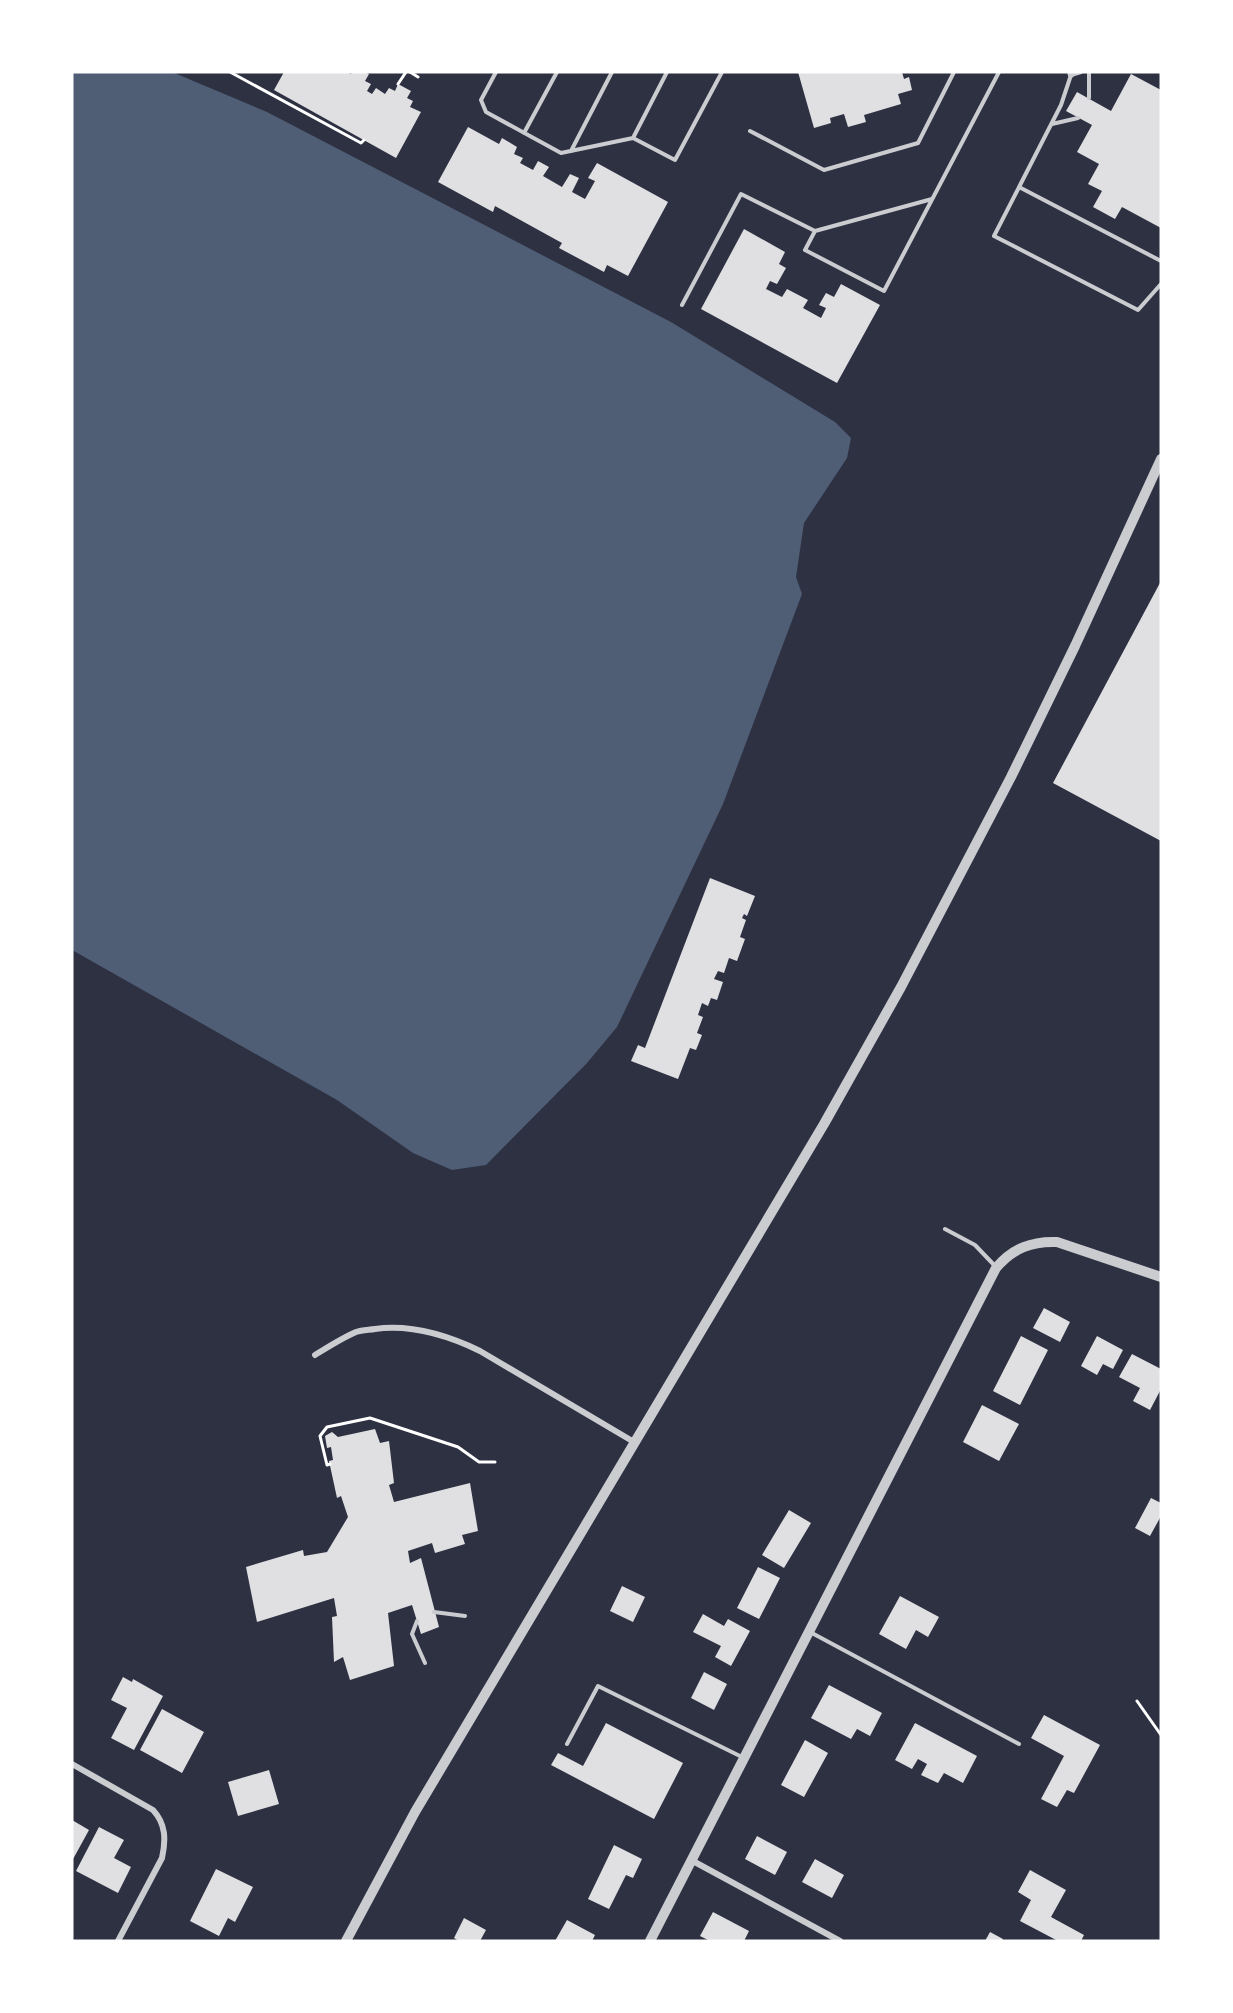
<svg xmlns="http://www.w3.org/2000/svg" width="1233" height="2013" font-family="'Noto Serif',serif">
<rect width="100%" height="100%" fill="#2d3142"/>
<!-- water -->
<path fill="#4f5d75" d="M72,72H172L267,112L671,322L835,422L851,438L847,458L804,523L796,577L802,594L723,804L617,1027L587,1063L486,1165L452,1170L413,1153L337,1100L72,950Z"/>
<!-- building -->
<path fill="#e0e0e3" d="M284,72H348L351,74L352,72H365L369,74L365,81L371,84L367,91L372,94L376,88L385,94L389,88L395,91L398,84L411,91L407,98L413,101L410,107L421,112L396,158L274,90Z
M798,72H902L904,79L909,77L912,90L898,94L901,104L864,115L866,122L848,127L844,114L830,118L831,123L814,128Z
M1131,74L1161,90V228L1122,207L1115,219L1093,207L1102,191L1088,184L1099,164L1077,152L1092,125L1066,111L1077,92L1111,111Z
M468,127L499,144L502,138L517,147L514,154L523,158L520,163L533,170L538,161L549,167L543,176L562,187L570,174L579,178L572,192L585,199L595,181L588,178L597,163L668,202L628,276L607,265L604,272L559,248L562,243L495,206L493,212L438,182Z
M744,229L785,252L779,264L786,268L777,284L770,281L766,289L782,297L787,289L808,300L803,308L821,318L826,308L819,305L826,293L834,297L841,284L880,305L837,383L701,309Z
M1161,581V841L1053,783Z
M710,878L755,896L747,916L744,914L742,918L746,920L740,937L745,939L737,961L729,958L724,973L718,971L714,979L723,982L717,1000L711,998L708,1006L702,1003L698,1015L703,1017L697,1033L702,1035L696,1050L690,1048L678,1079L631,1061L638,1045L645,1048Z
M1044,1308L1070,1322L1060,1342L1033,1328Z
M1021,1336L1048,1350L1020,1405L993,1391Z
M1097,1336L1123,1350L1113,1369L1103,1364L1097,1375L1081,1366Z
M1132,1354L1161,1369V1389L1150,1410L1133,1401L1140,1388L1119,1377Z
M982,1405L1019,1424L999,1461L963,1442Z
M375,1429L380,1443L389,1441L394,1483L389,1485L394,1502L470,1483L478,1531L462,1535L465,1544L435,1553L432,1543L408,1551L410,1563L421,1558L439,1627L421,1634L412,1605L388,1613L394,1666L350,1680L343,1657L334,1662L332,1617L337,1616L334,1598L257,1622L246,1567L303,1550L304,1556L327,1552L348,1517L341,1496L337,1498L329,1461L333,1460L331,1447L327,1448L325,1436L332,1432L338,1437Z
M1151,1498L1161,1503V1516L1150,1536L1135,1528Z
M789,1510L811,1523L784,1568L762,1555Z
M758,1567L780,1578L759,1619L737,1608Z
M622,1586L645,1597L633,1622L610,1611Z
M900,1596L939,1617L928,1637L916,1630L906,1649L879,1634Z
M703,1614L724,1626L728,1619L750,1631L731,1666L715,1657L721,1646L693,1632Z
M704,1672L727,1684L714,1710L691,1698Z
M123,1677L132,1682L133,1679L163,1696L134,1750L111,1738L127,1708L111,1700Z
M829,1685L882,1713L870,1736L857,1729L851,1739L811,1718Z
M162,1709L204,1732L182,1773L140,1750Z
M1044,1715L1100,1745L1074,1793L1067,1790L1057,1807L1041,1799L1064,1756L1031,1738Z
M606,1723L683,1763L654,1819L551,1765L558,1753L583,1766Z
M915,1723L977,1756L963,1783L944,1773L938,1783L921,1775L927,1764L918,1759L912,1769L895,1760Z
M805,1740L828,1753L804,1797L781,1785Z
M269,1770L279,1804L238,1816L228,1782Z
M72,1820L89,1830L72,1861Z
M99,1827L124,1840L114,1858L131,1867L118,1893L76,1871Z
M757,1836L787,1852L775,1875L745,1859Z
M614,1845L642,1859L633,1878L626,1875L609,1909L588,1899Z
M815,1859L844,1875L832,1898L802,1882Z
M216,1869L253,1887L235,1922L228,1918L219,1936L190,1921Z
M1030,1870L1066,1890L1051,1917L1084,1935L1081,1941H1058L1020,1921L1031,1900L1018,1892Z
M713,1912L749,1931L744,1941H710L700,1936Z
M464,1918L486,1930L480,1941H459L454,1938Z
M567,1920L595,1935L592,1941H555Z
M990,1932L1003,1939L1002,1941H985Z"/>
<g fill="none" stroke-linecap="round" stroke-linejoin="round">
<!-- path -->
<path stroke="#fff" stroke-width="3" d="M230,72L361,143L364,140
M410,72L418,77
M398,84L406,72
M330,1464L327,1465L320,1436L327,1427L370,1418L458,1447L479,1462H495
M1137,1701L1161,1735"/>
<!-- service -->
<path stroke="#caccd0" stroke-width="4" d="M496,72L481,100L486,112L561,153L633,138L675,160L722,72
M1081,72L1071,75L1061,105L994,236L1138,310L1161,284
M1089,72V98
M1052,124L1078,118
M750,131L824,170L918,143L954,72
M524,133L557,72
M633,138L667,72
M571,151L612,72
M1019,187L1161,261
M815,231L932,199
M682,305L741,194L815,231L805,250L884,291L999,72
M945,1229L975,1245L996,1267
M434,1612L465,1616
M417,1621L412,1634L425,1663
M810,1632L1019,1744
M567,1744L598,1686L744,1758"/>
<!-- minor -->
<path stroke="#caccd0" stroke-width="6" d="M1070,72L1071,75
M315,1355C328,1347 342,1338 356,1332C362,1330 369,1330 375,1329C412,1324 447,1335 480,1351L634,1442
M72,1764L153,1810C166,1824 166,1840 162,1858L118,1941
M691,1860L840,1941"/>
<!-- tertiary -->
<path stroke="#caccd0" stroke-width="10" d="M346,1941L415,1812L824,1124L901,987L1011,777L1075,646L1161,459
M650,1941L996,1268C1013,1248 1032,1241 1057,1242L1161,1277"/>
</g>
<!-- border -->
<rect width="1233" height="2013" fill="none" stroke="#ffffff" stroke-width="147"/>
</svg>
